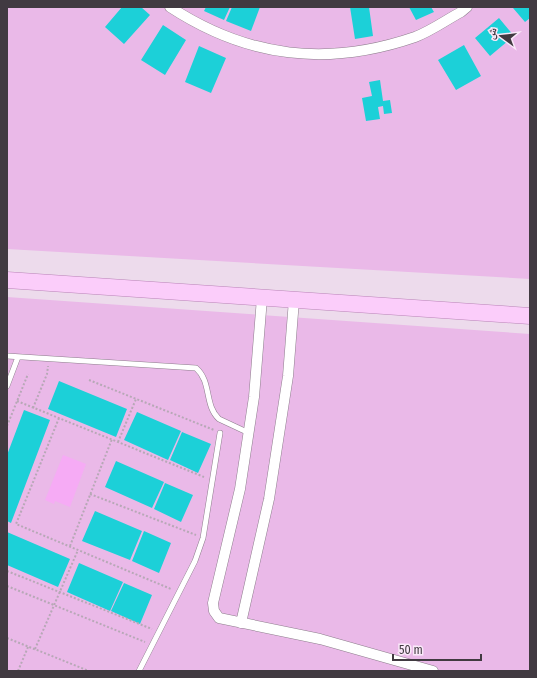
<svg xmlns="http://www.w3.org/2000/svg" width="537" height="678" font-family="'Fira Sans Condensed','Noto Naskh Arabic',sans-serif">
<rect width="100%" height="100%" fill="#eddbec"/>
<!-- green -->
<path fill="#eab9e8" d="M7,7H530V279L7,249Z
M7,297L530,334V671H7Z"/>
<!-- water -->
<path fill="#f6abf5" d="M63,455L86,464L70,507L55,501L54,504L45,500Z"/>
<!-- building -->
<path fill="#1cd0d8" d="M122,7H141L150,15L124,44L105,27Z
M206,7H230L224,20L204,11Z
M232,7H260L251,31L226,21Z
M350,7H369L373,36L355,39Z
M409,7H431L434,12L416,20Z
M515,7H530V18L525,22L513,8Z
M499,18L514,36L490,56L475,38Z
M163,25L186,40L165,75L141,60Z
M464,45L481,76L456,90L438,60Z
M199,46L226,58L211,93L185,82Z
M380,80L383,101L390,100L392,113L384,114L383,106L378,107L380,119L366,121L362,98L372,96L369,82Z
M59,381L127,409L116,437L48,409Z
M24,410L50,420L11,523L7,521V455Z
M137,412L181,431L168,460L124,440Z
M182,432L211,444L198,473L170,460Z
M116,461L164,482L152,508L105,487Z
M165,483L193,495L181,522L154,509Z
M95,511L142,531L130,560L82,541Z
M144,531L171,543L159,573L132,561Z
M7,532L70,559L58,587L7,565Z
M79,563L123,582L110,611L67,592Z
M124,583L152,595L140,624L111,611Z"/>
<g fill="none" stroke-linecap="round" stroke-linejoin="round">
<!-- lane casing -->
<g stroke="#8d7d8c" stroke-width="6">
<path id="lane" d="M7,356L196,368C212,382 204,405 219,419L249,433
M7,386L18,357
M139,671L195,561L203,538L220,433"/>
</g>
<!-- street casing -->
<g stroke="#8d7d8c" stroke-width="11">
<path id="street" d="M170,7C248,58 328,67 415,37C431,31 446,20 461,12L467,7
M262,298L254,397L240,489L213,603L214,611L219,618L320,639L433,671
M241,623L269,499L288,376L294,300"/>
</g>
<!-- primary casing -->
<g stroke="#b984b7" stroke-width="17">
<path id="primary" d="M7,280L530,316"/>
</g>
<!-- path -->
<path stroke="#b7a8b6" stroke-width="2" stroke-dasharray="2 2" stroke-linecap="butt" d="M89,380L214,430
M17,401L204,477
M33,408L47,374L48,366
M59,418L16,524L171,589
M7,426L28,374
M118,442L136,399
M90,494L196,535
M70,546L112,439
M7,571L152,629
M7,586L145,642
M7,638L89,671
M35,649L78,550
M18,671L28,647"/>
<!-- lane -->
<use href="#lane" stroke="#fff" stroke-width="5"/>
<!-- street -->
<use href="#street" stroke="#fff" stroke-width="10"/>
<!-- primary -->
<use href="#primary" stroke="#fbcdfa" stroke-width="16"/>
</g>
<!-- border -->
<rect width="537" height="678" fill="none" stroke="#413a41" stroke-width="16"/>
<!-- north arrow -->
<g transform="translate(501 36) rotate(285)" stroke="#fae8f9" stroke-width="3" paint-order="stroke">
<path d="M0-3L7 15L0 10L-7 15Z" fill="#413a41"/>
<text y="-6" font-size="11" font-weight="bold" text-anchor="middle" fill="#413a41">ش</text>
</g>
<!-- scale -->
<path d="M393 654v6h88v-6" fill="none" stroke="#413a41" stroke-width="2"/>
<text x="399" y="654" font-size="12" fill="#413a41" stroke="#fae8f9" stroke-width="3" paint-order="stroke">50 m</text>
</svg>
